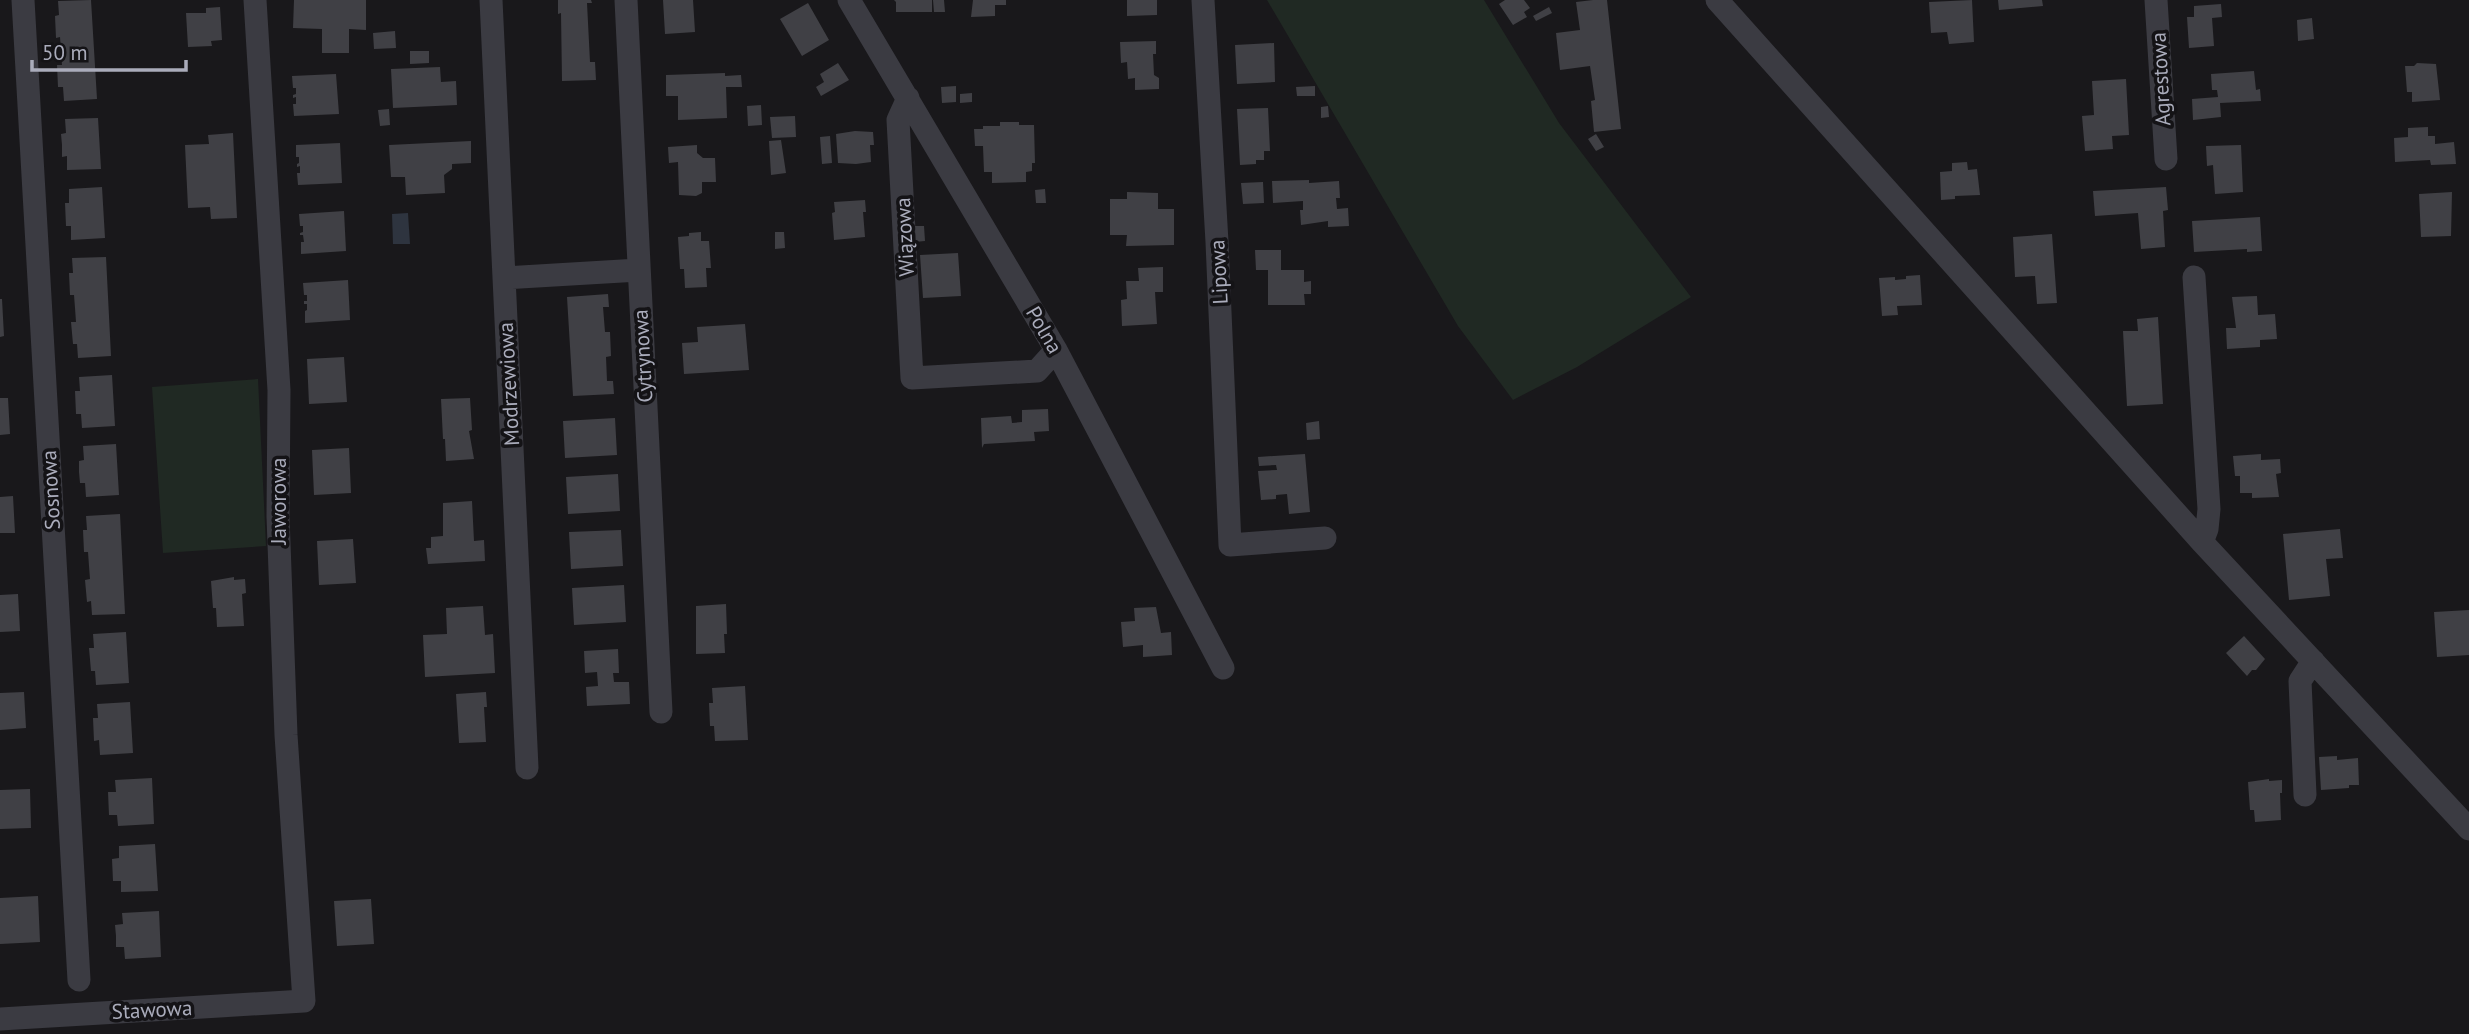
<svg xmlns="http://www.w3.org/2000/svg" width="2469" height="1034" font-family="'PT Sans',sans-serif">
<rect width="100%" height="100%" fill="#19181b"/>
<!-- green -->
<path fill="#202923" d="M1267,0H1484L1559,123L1691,297L1577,367L1513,400L1458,326Z
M258,379L266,546L163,553L152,387Z"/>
<!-- water -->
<path fill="#2e343f" d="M408,213L410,244H393L392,214Z"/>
<!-- building -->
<path fill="#404045" d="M91,0L97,99L64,101L63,87H58L57,65H62L60,37L56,38L55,16L59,15L58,1Z
M294,0H366V30L349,29V53H322V29L293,28Z
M558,0H591L592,3H587L590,62H595L596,80L562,81L561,13L558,14Z
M663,0H693L695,32L665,34Z
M894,0H932V12H896V2Z
M933,0H944L945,12H934Z
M973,0H1006V5H995V16L971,17Z
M1127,0H1157V15L1127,16Z
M1505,0H1524L1530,8L1524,12L1527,17L1513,25L1499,4Z
M1593,0H1607L1621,129L1594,132L1591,101L1595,100L1590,66L1560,70L1556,33L1580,30L1576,2Z
M1972,0L1974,42L1949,44L1947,32L1931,33L1929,2Z
M1998,0H2042L2043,6L1999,10Z
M808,3L829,40L802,56L780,19Z
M2221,4L2222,17L2212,18L2214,46L2189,48L2187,17H2194V6Z
M220,7L222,40L211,41L212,46L188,47L186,13H206V8Z
M1549,7L1552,13L1536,21L1533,16Z
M2312,18L2314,39L2298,41L2297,20Z
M395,31L396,48L374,49L373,33Z
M1156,41V54H1153L1154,75L1159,78V89L1135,90V78L1128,79L1127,62L1121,63L1120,42Z
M1274,43L1275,82L1237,84L1235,45Z
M410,51H429V63L410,64Z
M838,63L849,80L821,96L816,87L824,82L820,74Z
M2417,63L2436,64L2440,100L2412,102V92H2407L2405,66H2414Z
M440,67L441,82L456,81L457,105L393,108L391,69Z
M2254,71L2256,90L2260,89L2261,101L2220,103L2221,117L2193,120L2192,99L2218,97L2217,90H2212L2211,74Z
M725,73V76L741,75L742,87H726L727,118L678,120V96H666V75Z
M336,74L339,114L294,116L293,104H296V97L293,98V95L296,94V88H293L292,76Z
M2126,79L2129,135L2112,136L2113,149L2085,151L2082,116L2094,115L2092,81Z
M956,86V102L942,103L941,87Z
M1315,86V96H1297L1296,87Z
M972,93V102L960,103V94Z
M761,105L762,125L748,126L747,106Z
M1328,106L1329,117L1321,118V107Z
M1268,108L1270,151H1264V160H1256V164L1240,165L1237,109Z
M389,109L390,125L380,126L378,110Z
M795,116L796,137L772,138L770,117Z
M98,118L101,169L67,170V156L62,157V145L61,134L66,133L65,119Z
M1000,122H1019V125H1034L1035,163H1032V171L1026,172V182L992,183V172H984L983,146H975L974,129H983V126H1000Z
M2428,127V136H2435V144L2454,142L2456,164L2431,165L2430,160L2395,162L2394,138L2408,137V128Z
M855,131L873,132L874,145H870L871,162L856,164L838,163L836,134Z
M233,133L237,218L211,219L210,207L188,208L185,145L209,144L208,135Z
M1596,134L1604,147L1596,151L1588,139Z
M830,136L832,163L822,164L820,137Z
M781,140L786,173L771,175L769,141Z
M471,141V163L452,164V169L444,175L445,193L406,195L405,177H391L389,145Z
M340,143L342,183L298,185L297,173H300V166L297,167V164L299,163V157H296V145Z
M697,145V153L703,158H715L716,182H702V193L696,196L679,195L678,162L669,163L668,147Z
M2241,145L2243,192L2215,194L2213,165L2207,166L2206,146Z
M1967,162L1968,170L1977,169L1980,195L1955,196V199L1941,200L1940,172L1952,171V163Z
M1309,180V183L1339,181L1340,198H1336L1337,209L1348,208L1349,226L1328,227V221L1301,225L1300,210H1303V201L1273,203L1272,181Z
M1263,182L1264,203L1243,204L1241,183Z
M102,187L105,238L71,240V226H66L65,203H69V189Z
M2166,187L2168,210L2163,211L2165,247L2141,249L2138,213L2095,216L2093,191Z
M1045,189L1046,203H1036L1035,190Z
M1127,192L1158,193V209H1174V245L1126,246L1127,235H1110V199H1127Z
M2452,192L2451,236L2421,237L2419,194Z
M865,200L866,212H863L865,237L834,240L832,213L835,212L834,202Z
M344,211L346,251L301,254V242H304L303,235H300V233L303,232V226H300L299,214Z
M2260,217L2262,251L2247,252V249L2194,252L2192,221Z
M913,226H924L925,241L914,242Z
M701,232V241H709L711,268H706L707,287L685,288L684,269H680L678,237L689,236V233Z
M775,232H784L785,248L775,249Z
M2052,234L2057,303L2037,304L2035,276L2015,277L2013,237Z
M1255,250H1281V270H1304V282L1311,281V294H1304L1305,305H1268V270H1256Z
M958,253L961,296L923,298L920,255Z
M106,257L111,356L78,358L77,344H73L71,322H76L75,308L74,295H70L69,273H73L72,258Z
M1163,267V292H1155L1157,324L1122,326L1121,300L1127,299L1126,281H1139L1138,268Z
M1920,275L1922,305L1897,306L1898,315L1882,316L1879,278L1895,277V280L1906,279V276Z
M348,280L350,320L305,323V311L307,310V304H304V301H307V295H304L303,283Z
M608,294L609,307H603L605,332H610L611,356L606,357L607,381H613L614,394L573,396L567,297Z
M2257,296L2258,315L2275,314L2277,339L2260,340V347L2227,349L2226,328H2236L2232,297Z
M0,299H2L4,336L0,337Z
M2158,317L2163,404L2127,406L2123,331H2138L2137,319Z
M745,324L749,370L684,374L682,343L698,342L697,327Z
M344,357L347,402L309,404L307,359Z
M112,375L115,426L82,428L81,414H76L75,391H80L79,377Z
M0,398H8L10,434L0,435Z
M470,398L472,430L469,431L474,459L446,461L445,439H443L441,399Z
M1048,409L1049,431L1034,432L1035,441L984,444L982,448L981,418L1011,416L1012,423L1022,422V410Z
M615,418L617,455L565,458L563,421Z
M1319,421L1320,439L1307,440L1306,423Z
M116,444L119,495L86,497L85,483H80L79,472V461L84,460L83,446Z
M349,448L351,493L314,495L312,450Z
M1305,454L1310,512L1289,514L1287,494L1276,495V499L1261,500L1258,471L1277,470L1276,465L1259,466L1258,457Z
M2261,454V460L2280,459L2281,473L2276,474L2279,497L2252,498V493H2240V476H2235L2233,456Z
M618,474L620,511L568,514L566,477Z
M13,496L15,533H0V497Z
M472,501L474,541L484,540L485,561L428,564L426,548H431V537L443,536V503Z
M120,514L125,614L92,615L91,601L87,602L85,580L90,579L89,566L88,552H84L83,530H87L86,516Z
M2340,529L2343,558L2326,559L2330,596L2289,600L2283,534Z
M621,530L623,566L571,569L569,532Z
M353,539L356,583L319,585L317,541Z
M234,577V580L245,579L246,593L242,594L244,626L217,627L216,608H213L211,581Z
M624,585L626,622L574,625L572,588Z
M18,594L20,631L0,632V595Z
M726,604L727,634H724L725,653L696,654V606Z
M483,606L485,635L493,634L495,673L425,677L423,635L447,634L446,608Z
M1156,607L1161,633L1171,632L1172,655L1143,657V645L1123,647L1121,622L1135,621L1134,608Z
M2469,610V655L2437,657L2434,612Z
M126,632L129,683L96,685L95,671H91L89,648H94L93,634Z
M2244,636L2265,659L2256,670H2252L2247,676L2226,653Z
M618,649L619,673H613L614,682H629L630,704L587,706L586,687L598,686L597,672L585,673L584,651Z
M745,686L748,740L715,741L714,726H710L709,703H713L712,688Z
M24,692L26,728L0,730V693Z
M486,692L487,707H484L486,742L459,743L456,694Z
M130,702L133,753L100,755L99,740L94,741L93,718H98L97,704Z
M2337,756V760L2358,758L2359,785H2349V788L2321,790L2319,757Z
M152,778L154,824L118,826L117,815H109L108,792H116L115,780Z
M2269,779V781L2282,780V793H2280L2281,820L2255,822L2254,810H2250L2248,782Z
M30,789L31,828L0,829V790Z
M155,844L158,891L121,892V881H113L112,859L119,858V846Z
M38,896L40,942L0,944V898Z
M371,899L374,944L337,946L334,901Z
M159,911L161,957L125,959L124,947H116V936L115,925L123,924L122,913Z"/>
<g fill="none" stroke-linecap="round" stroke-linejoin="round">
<!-- minor -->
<path stroke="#3b3b42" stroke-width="23" d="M23,0L79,980
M491,0L527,768
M626,0L661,712
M849,0L1056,350L1223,668
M1203,0L1217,242L1230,545L1325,538
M1717,0L2202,542L2469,829
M2156,0L2166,159
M908,98L898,120L912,378L1037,371L1056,350
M2194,277L2209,509L2207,529L2202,542
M504,278L639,270
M2305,795L2300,681L2313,661
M0,1019L304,1001L286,735L278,516L279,390L255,0"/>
</g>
<g text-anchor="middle" stroke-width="7" stroke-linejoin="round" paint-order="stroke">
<!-- street labels -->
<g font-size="21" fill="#aaacbb" stroke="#141316">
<text transform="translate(2161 79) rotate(-93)" y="7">Agrestowa</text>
<text transform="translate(905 237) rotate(-93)" y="7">Wiązowa</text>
<text transform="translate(1219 272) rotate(-93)" y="7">Lipowa</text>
<text transform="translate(1044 330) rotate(60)" y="7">Polna</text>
<text transform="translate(643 356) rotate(-93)" y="7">Cytrynowa</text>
<text transform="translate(509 384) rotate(-93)" y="7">Modrzewiowa</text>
<text transform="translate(51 490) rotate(-93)" y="7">Sosnowa</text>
<text transform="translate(279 501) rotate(-90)" y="7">Jaworowa</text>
<text transform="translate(152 1010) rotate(-3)" y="7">Stawowa</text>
</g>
</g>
<!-- scale -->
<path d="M32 60v10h154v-10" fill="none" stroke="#aaacbb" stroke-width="3.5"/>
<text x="42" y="60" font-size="21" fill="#aaacbb" stroke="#141316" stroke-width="5" paint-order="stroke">50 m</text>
</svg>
